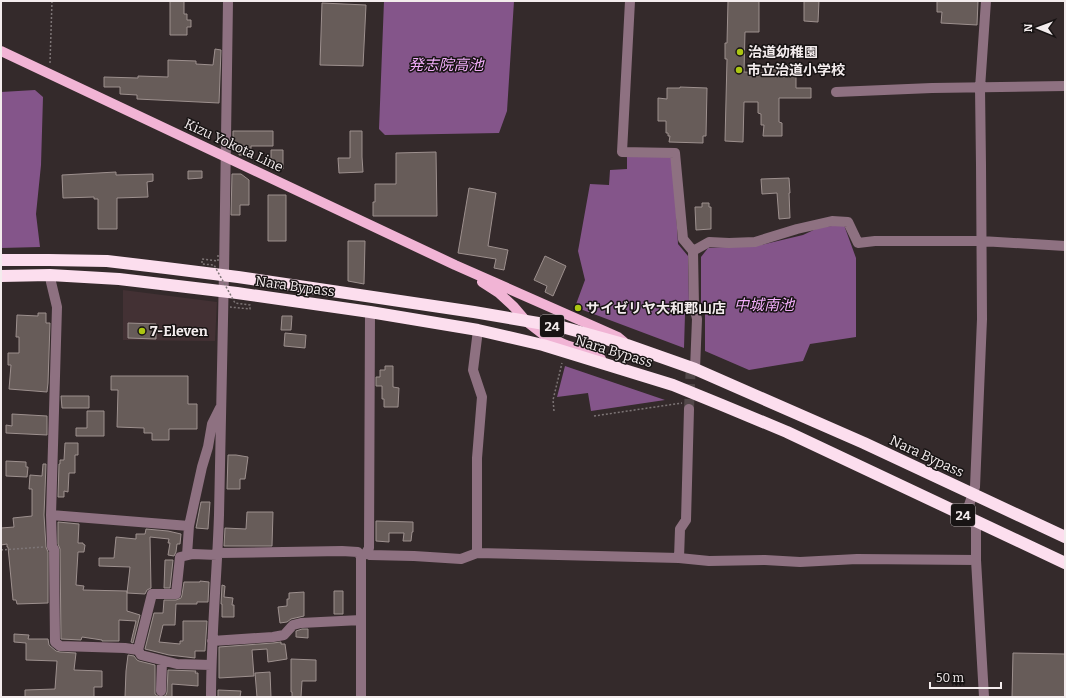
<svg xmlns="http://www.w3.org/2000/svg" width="1066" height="698" font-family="Bitter,'Noto Sans JP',serif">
<rect width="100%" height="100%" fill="#342a2b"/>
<!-- built -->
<path fill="#433134" d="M123,290L217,302L215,341L123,340Z"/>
<!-- water -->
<path fill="#84558a" d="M384,1H514L507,111L499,133L385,135L379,129Z
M35,90L43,97L41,165L36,214L40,247L1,248V92Z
M627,156L670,157L673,159L678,244L688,256L689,304L685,314L684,348L575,307L585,280L578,251L590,184L609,185L610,170L627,169Z
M844,225L856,258V337L810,344L803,361L749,370L705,351V314L701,302V257L708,248L761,245L803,235L820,227Z
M565,366L665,400L591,411L588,393L557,397Z"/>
<!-- building -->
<path fill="#675c59" stroke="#9d908e" d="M170,1H184V14H187V20H191V27H187V35H170Z
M728,1H759V32H745L744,72L771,73V69H782V65H796V88H811V98H779V122L782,123V136H763L764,125H761V114L758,113V102H744L743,142L725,141L727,59H725V43H727Z
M804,1H819L818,22L804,21Z
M937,1H978L977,25L941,23L942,12H937Z
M322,3L366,5L363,66L320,65Z
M215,49L221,50L219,103L137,99V95L120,94V87H104V77L138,78V76L168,77V60L196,61V64L213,65Z
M680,87L707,88L706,136H703V143L669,142L670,136H668V133H666V121H658V98L667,99V88H680Z
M233,131H273V146H251V155H239V146H233Z
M350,131H362V157L363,172L339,173L338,158H350Z
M271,150H283V169H271Z
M436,152L437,216H373V202H375V184H396V153Z
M188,171H202V178L188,179Z
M116,172V175L153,174V181L147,182L148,197L117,198V229H98V199H94V197L63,198L62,175Z
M232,174H241L249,180V205H240V215H231Z
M789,178L790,193H789L790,218L779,219L777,193L762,194L761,179Z
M469,188L496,193L488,246L508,250L504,270L494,268L496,259L458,253Z
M268,195H286V241H268Z
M702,203H709V207H711V229L696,230L695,207H702Z
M348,241H365L364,284L348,281Z
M545,256L566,266L553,296L545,292L547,286L534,280Z
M38,313H46V323H50L48,383L47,392L9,389L11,365H8V353H19V337H16L17,315L38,316Z
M282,316H292L291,330H281Z
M128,323L156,324V339L128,338Z
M285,333L306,335L305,348L284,346Z
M385,366H393V387L399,388L398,407H384V399H382V386H376V377H380V370H385Z
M111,376H188V404H197V429H169V440H152V433H144V428L117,427L118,390H111Z
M61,396H89V408H62Z
M87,411H104V436H76V428H87Z
M12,414L47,416V435L6,433V425L12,426Z
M65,443H78V455H75V473H69L68,492L64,491V497H58L59,464H60V460H64Z
M228,455H236L248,457L245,479H240V489H227Z
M6,461L26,462V467H28L27,477L6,476Z
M43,464H46L44,515L46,547L48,552V603L17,604L16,600H13L8,547H7V544L1,545V528L14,527L13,518L32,516V489H29L30,475L42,476Z
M201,502H210L208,529L196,528Z
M247,512H273L272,546H224L225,528L246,529Z
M376,521L413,522V532H412L411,541H403L404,533H389V542L376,541Z
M58,522L79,524L78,543H83V544L85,545L84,552H78L76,585L84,586L83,590L127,591V611L140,615L133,643L131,642L136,621L119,620V641H102V640L82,637L81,640L61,639L60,549L58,544Z
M146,529L168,531L181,534L180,544H177L176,552L174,556L168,555L170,543H168L169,539L150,537L151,588L147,590L145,594L127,593L130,567L99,566V558H114L116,537L136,539V534H145Z
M165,560H173L170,588H164Z
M200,581L209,582L208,602H197V604H176L175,625H163L159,642L180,644V641H183V621H207L205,651H195V658L169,655L145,649L154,613H163L164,600H176L181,598L182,595L184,582H200Z
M222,585L225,586L224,597L233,598L232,605H234V617H222V604H221Z
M334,591H343V614H334Z
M304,592V616L291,619L287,622L280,623L278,607L287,606V599H289V593Z
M302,629H308V638L296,637V631Z
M14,634L29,635L28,639H48L49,645L56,651L60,652L76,653L74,670L102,671V687H94V697H25V690L55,689L57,661L26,660V643L14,642Z
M281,642V644H285L287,659L268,662L267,649L252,650L254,676L219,678V647L273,643Z
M1013,653L1065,654V697H1012Z
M128,655L134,656L137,660L139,661L155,665V694L159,697H125L126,671Z
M291,659L316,660V681H302L301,697H292V692H291Z
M168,670L196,671L195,673H198V686L172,684V697H163L166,695L167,692Z
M270,672L271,697H257L255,673Z
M218,690L241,691L240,697H218Z"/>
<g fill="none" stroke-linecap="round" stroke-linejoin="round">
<!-- minor-tunnel -->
<path stroke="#514748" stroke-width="10" stroke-dasharray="10 5" stroke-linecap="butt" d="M689,409L691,361"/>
<!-- path -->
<path stroke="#7d7576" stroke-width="1.5" stroke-dasharray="2 2" stroke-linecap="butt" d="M50,63L52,1
M554,411L553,400L562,363
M594,416L682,403
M1,550L43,547"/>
<!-- minor -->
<path stroke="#8e7181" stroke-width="10" d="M630,1L622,152L675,153L683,239L693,251L694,306L697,319L695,369
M836,92L932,88L1065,86
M693,251L709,242L729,243L755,242L797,229L832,221L848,222L858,243L875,241H981L1065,246
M50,275L51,282L57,307L51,515L52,547L54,549L55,642L60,646L125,648L138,650L141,655L177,664L211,665
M51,515L189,526
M218,553L342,551L358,552L361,557
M366,553L370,555L414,556L461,559L477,553L679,558L709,561L765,560L800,562L857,559L976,560
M477,553V458L482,397L473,370L478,330
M187,555L189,526L202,467L208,447L212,424L220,408
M679,558L680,529L686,520L689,409
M212,641L273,637L284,635L293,625L301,623L361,620
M138,650L152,594H176L180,557L193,554L217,555
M161,691L162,661
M211,697C211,636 217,576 219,515C223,344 226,172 228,1
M361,697V557L366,553L369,548L370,312
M984,697L976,560V526L970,518L969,505L975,487L982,319L981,165L980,88L986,1"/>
<!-- major -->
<path stroke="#f1b4d5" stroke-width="10" d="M1,51L455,265L618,337L624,342
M482,282L499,293L514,307L526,321L544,335L566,345L588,352L601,359"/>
<!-- highway -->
<path stroke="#fcdeee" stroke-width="12" d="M1,260H49L107,261L166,268L238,277L474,312L562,327L591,335L627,345L695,369L864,443L1065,537
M1,276L50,275L119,279L237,293L370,312L478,330L543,345L673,385L722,405L787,432L1065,563"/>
<!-- path-bridge -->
<path stroke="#7d7576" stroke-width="1.5" stroke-dasharray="2 2" stroke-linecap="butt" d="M218,255V261L202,259V264L214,265L235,303L250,305V309L230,307"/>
</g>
<!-- markers -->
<g fill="#acc612" stroke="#181414" stroke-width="1.5">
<circle cx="740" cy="52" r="4"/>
<circle cx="739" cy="70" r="4"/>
<circle cx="578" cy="308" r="4"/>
<circle cx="142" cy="331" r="4"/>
</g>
<g text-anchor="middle" stroke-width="3" stroke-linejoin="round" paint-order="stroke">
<!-- shield labels -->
<g fill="#181414" stroke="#b1abac" stroke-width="1">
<rect x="540" y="315" width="24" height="22" rx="3"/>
<rect x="951" y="504" width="24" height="22" rx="3"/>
</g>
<g font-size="13" font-weight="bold" fill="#f3eced">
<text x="552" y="331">24</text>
<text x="963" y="520">24</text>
</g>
<!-- poi labels -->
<g font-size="14" font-weight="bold" fill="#f3eced" stroke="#181414" text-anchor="start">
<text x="748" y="57">治道幼稚園</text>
<text x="747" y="75">市立治道小学校</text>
<text x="586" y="313">サイゼリヤ大和郡山店</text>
<text x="150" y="336">7-Eleven</text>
</g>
<!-- street labels -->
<g font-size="14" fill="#f3eced" stroke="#181414">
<text transform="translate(234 145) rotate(25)" y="5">Kizu Yokota Line</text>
<text transform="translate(295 286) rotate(8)" y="5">Nara Bypass</text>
<text transform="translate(614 351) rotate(17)" y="5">Nara Bypass</text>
<text transform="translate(927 456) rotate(25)" y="5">Nara Bypass</text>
</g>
<!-- water labels -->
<g font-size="15" font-style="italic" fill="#f3affb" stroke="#181414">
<text x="446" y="70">発志院高池</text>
<text x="764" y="310">中城南池</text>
</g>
</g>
<!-- border -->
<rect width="1066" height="698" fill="none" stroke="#f3eced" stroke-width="4"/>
<!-- north arrow -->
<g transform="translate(1038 28) rotate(271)" stroke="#181414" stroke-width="3" paint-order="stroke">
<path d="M0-3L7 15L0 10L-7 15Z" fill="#f3eced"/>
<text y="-6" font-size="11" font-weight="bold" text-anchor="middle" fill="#f3eced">N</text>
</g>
<!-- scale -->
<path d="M930 682v6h71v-6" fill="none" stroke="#f3eced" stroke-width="2"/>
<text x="936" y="682" font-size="12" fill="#f3eced" stroke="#181414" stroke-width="3" paint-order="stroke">50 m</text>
</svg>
